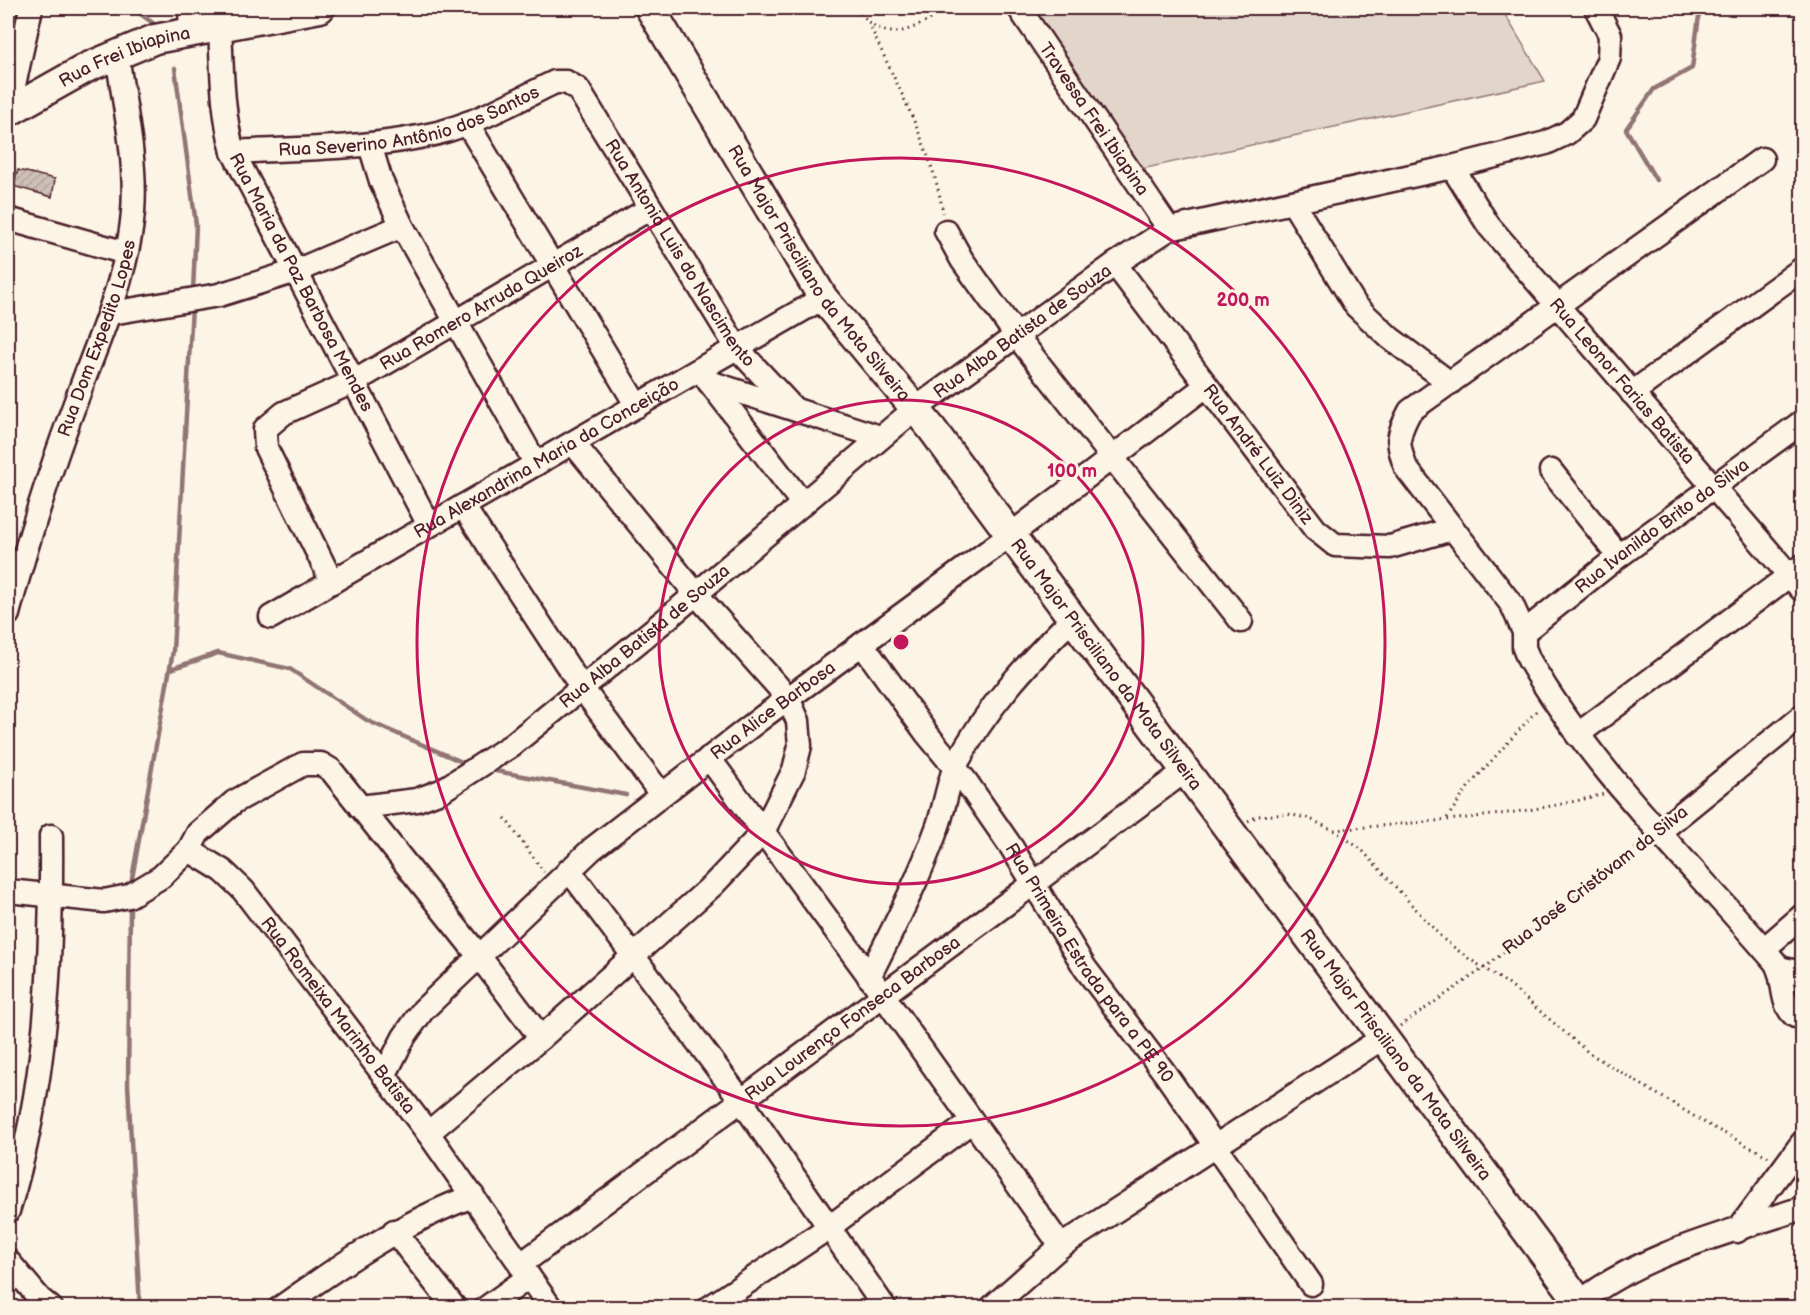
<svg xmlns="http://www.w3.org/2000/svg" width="1810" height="1315" font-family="'Balsamiq Sans',sans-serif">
<defs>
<pattern id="building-hatch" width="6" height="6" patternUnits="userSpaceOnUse" patternTransform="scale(1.5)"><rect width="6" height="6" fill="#cfc0b7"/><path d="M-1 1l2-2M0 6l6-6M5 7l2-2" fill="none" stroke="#b3a59e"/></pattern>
</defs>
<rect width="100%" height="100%" fill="#fcf5e5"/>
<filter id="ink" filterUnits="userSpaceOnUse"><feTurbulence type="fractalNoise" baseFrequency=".0167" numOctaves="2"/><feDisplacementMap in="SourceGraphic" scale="12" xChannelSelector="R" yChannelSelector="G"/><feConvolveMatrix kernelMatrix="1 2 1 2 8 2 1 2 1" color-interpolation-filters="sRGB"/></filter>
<g filter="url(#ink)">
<!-- grass -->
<path fill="#e2d5ca" stroke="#967a7a" stroke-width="1.5" d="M1030,8H1501L1545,81L1142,169Z"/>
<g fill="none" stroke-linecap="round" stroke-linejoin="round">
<!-- stream -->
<path stroke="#917474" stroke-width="4.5" d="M132,8L157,26
M175,68L196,225L193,291
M1656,180L1626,129L1654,89L1692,68L1700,8
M171,669L218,653L290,669L368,721L469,765
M490,770L626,795
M131,884L173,651L192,306
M130,908L128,1084L140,1308"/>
</g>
<!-- building -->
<path fill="url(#building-hatch)" stroke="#4a1f2b" stroke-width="1.5" d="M18,170L55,179L52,197L13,186Z"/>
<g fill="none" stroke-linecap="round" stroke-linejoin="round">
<!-- minor casing -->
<g stroke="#4a1f2b" stroke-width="27">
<g id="minor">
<path d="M190,8L191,32"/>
<path id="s1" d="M1019,8L1169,229"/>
<path id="s2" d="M220,27C222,69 222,111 233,152L429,525"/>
<path d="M8,112L31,8"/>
<path d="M467,123L637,406"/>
<path d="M370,145L381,181L402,226L536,464"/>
<path id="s3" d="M233,152C301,148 371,149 438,133C479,122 517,100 555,82H566L578,89L737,348L793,408"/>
<path d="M1762,159L1410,411C1397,435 1396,442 1406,468L1512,605L1524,632V648L1529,660C1595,774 1691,863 1775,962C1786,978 1779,1003 1795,1016H1802"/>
<path id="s4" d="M1452,167L1489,226L1802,590"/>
<path d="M1293,203L1356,306L1390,338L1450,383"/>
<path d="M8,219L126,253"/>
<path d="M946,231L962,260L1016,335L1241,621"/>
<path id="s5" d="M1115,264L1315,529L1335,545L1390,547L1452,529"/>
<path d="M111,313L219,295L296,271L402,226"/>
<path d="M707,379L803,504"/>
<path d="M709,382L880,437"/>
<path d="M1632,393L1802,269"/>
<path d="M1551,471L1619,556"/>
<path d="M463,506L582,688L661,794"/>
<path id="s6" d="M332,582L266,448L265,429L284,413L355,381L649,209"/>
<path id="s7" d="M8,614C28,538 52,464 80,390C101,332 128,275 133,212C137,160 124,105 117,54"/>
<path id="s8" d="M271,617L823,298"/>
<path id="s9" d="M1524,632L1619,556L1802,422"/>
<path id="s10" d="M862,644L927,734L965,780L1012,848L1085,968L1164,1072L1311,1284"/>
<path d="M1577,735L1802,566"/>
<path d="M709,758L883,995L1061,1246"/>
<path id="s11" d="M360,807L417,800L441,791L512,745L670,616L915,409L1115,264L1169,229L1452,167L1546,143L1567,133L1583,119L1609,58L1610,35L1596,8"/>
<path d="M1659,832L1802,716"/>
<path id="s12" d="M189,850L223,871L243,890L428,1133L551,1308"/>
<path d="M569,870L741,1100L885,1308"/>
<path d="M8,891L104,901L129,896L161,877L189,850L198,833L234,802L303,764H321L331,770L479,956L541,1038"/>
<path d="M1764,949L1802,916"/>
<path d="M1779,968L1802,973"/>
<path d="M869,977C893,929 918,881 936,831C944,812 948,781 956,765C984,710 1029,661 1073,618"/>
<path id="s13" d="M384,1076L404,1037L423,1010L592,849L764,716L1009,536L1206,386"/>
<path d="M428,1133L541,1038L713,885L763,832L794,770L800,746L798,721L788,698L696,594L573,443"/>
<path d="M8,1211C47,1086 52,965 51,836"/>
<path d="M394,1231L455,1308"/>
<path d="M1737,1231L1802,1143"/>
<path d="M8,1261L40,1299L51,1308"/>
<path id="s14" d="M520,1265L1185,771"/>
<path d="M1580,1302C1645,1252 1726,1234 1802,1208"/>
<path d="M280,1308C342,1264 402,1222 473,1196"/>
<path d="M486,1308L529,1277"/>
<path d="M709,1308L828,1228L971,1122"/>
<path d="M991,1308L1061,1246L1384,1037"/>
</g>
</g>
<!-- major casing -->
<g stroke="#4a1f2b" stroke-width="33">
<g id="major">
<path id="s15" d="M650,8L823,298L932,429L1584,1308"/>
<path id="s16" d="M8,112L88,67L155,39L320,8"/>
</g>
</g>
<!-- path -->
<path stroke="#4a1f2b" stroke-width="3" stroke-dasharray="1.5 4.5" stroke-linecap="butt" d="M857,8C888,51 913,27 952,8
M869,23C895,83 933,149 943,213
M505,818L544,872
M1447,818L1469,786L1537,710
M1248,821L1258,816L1288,814L1310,819L1333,830L1361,849L1443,939L1468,958L1507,983L1589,1053L1707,1124L1769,1157
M1334,830C1424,821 1516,818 1604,794
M1400,1026L1484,968L1644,842"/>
<!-- minor -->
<use href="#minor" stroke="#fcf5e5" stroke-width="22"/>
<!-- major -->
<use href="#major" stroke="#fcf5e5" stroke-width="28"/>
</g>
</g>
<!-- distance rings -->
<g fill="none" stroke="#c2185b" stroke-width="3">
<circle cx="901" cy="642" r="242"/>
<circle cx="901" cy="642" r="484"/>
</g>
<g text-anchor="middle" stroke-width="6" stroke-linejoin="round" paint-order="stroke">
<!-- street labels -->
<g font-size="18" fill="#4a1f2b" stroke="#fcf5e5">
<text dy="6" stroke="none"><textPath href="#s16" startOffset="130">Rua Frei Ibiapina</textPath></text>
<text dy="6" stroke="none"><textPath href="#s3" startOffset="180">Rua Severino Antônio dos Santos</textPath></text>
<text dy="6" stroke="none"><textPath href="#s1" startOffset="134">Travessa Frei Ibiapina</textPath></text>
<text dy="6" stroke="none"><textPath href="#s3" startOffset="552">Rua Antonio Luis do Nascimento</textPath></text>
<text dy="6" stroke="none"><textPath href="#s15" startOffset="315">Rua Major Prisciliano da Mota Silveira</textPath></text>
<text dy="6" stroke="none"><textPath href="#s2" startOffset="273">Rua Maria da Paz Barbosa Mendes</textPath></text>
<text dy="6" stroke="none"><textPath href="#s6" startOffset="417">Rua Romero Arruda Queiroz</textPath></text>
<text dy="6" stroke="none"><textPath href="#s11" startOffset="825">Rua Alba Batista de Souza</textPath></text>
<text dy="6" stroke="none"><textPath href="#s7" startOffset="290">Rua Dom Expedito Lopes</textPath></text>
<text dy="6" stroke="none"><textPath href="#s4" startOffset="274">Rua Leonor Farias Batista</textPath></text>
<text dy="6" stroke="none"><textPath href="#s5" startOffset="238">Rua André Luiz Diniz</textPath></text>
<text dy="6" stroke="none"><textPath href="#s8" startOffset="318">Rua Alexandrina Maria da Conceição</textPath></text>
<text dy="6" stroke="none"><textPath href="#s9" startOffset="174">Rua Ivanildo Brito da Silva</textPath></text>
<text dy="6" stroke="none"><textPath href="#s11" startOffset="339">Rua Alba Batista de Souza</textPath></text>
<text dy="6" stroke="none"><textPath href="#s15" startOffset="801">Rua Major Prisciliano da Mota Silveira</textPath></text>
<text dy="6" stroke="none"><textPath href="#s13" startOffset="538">Rua Alice Barbosa</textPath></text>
<text transform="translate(1595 880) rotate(-38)" y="6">Rua José Cristóvam da Silva</text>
<text dy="6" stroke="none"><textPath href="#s10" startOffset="392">Rua Primeira Estrada para a PE 90</textPath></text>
<text dy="6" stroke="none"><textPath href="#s12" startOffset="225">Rua Romeixa Marinho Batista</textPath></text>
<text dy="6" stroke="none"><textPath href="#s14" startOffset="414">Rua Lourenço Fonseca Barbosa</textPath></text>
<text dy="6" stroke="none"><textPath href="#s15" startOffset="1287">Rua Major Prisciliano da Mota Silveira</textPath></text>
</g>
</g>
<circle cx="901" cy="642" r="9" fill="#c2185b" stroke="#fcf5e5" stroke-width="3"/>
<g font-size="18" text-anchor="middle" font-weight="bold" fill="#c2185b" stroke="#fcf5e5" stroke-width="6" stroke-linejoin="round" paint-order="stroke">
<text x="1243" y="306">200 m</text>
<text x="1072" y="477">100 m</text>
</g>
<!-- margin -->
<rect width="1810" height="1315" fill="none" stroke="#fcf5e5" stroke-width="30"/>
<rect x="15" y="15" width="1780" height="1285" fill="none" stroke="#4a1f2b" stroke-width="2" filter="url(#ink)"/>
</svg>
